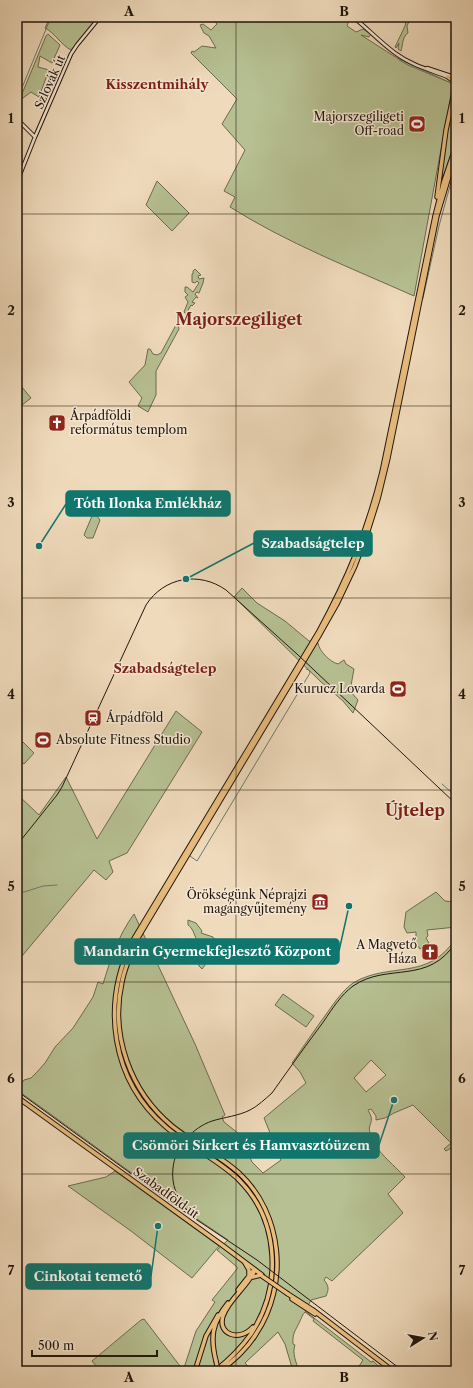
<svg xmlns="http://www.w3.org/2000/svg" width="473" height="1388" font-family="'Libre Caslon Text',serif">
<rect width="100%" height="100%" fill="#efdabb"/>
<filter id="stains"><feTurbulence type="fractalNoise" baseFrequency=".005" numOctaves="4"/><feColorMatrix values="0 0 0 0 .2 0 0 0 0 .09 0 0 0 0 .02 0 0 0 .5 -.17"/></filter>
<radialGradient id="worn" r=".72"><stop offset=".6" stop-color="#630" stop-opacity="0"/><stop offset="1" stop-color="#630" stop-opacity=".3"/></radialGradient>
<!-- green -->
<path fill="#b6c092" stroke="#6c6a50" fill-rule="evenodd" d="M50,17H91L94,19V23L71,50C61,45 55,33 45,28Z
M210,17H345L349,20L347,26L356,32L363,29L371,34L369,37L361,35L397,58L453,84L414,296C351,268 287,243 230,207L235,197L224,191L245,150L222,124L237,99L191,53L192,51L194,52L202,46L216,48L209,36L204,33L200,25L203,24L211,30L217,24Z
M407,17H411L407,26L408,33C402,37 403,45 401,51L398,49L399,43L396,48L395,47L405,26Z
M48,34L60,45L52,63L40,56L38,67L49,70L39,97L31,92L19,101L46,36Z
M456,90V140L441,183L446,137Z
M157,181L189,213L172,231L146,205Z
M195,269L201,275L198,276L199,279L204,278L203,283L199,293L197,292L195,294L198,298L196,297L192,302L195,303L192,306L191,305L186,314L184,312L188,302L185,297L188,295L185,292V287H187L193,292L199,283L197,281L195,283L192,282V274H193V271Z
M176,325H178L179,329L156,371V395L148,412L138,406L142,398L129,382L145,365L148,349H150L153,354L157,355L161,353Z
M21,386L31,398L17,409V389Z
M92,516H97L100,520L93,538H87L84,535Z
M242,588L257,603L285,621L309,641L318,643C319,651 330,662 338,664L344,660L346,664L354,669L350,691L358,700L353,713L343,701L320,681L234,597Z
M176,711L202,732L127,853L109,861L113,872L106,880L94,870L17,962V794L39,815L66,777L97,839Z
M23,742L34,753L24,764L17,758V748Z
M436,892L445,901L456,902V927L427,930L428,936L426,938L429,943L420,949L414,941L416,940V932L407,933L404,927L406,912Z
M134,914L195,1044L225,1115L222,1117L224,1122L239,1134L252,1162L263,1173L281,1160L264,1118L306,1083L300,1072L292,1063C304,1046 315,1029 327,1013C334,1003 343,990 353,983C390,961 428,982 456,938V1150L453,1147L446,1151L444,1149L451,1143L413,1105L394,1113L385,1118L376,1120V1116L371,1109L368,1110C376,1123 367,1123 370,1133C373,1149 394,1165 405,1177L388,1194L403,1213L332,1281L326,1277L324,1280C329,1286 329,1289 326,1296L311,1300L305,1311L371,1362L373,1361L384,1371H356L363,1360L313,1321L314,1319L305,1312C302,1315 302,1317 300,1321C296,1330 292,1333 293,1344L295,1345C292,1353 296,1362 299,1371H293L285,1344L278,1332L245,1363L251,1369L250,1371H183L196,1331L215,1302L212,1300L237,1269V1267L217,1250L228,1240L194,1217L186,1209L181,1208C126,1170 72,1129 17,1090L24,1080L31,1078L37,1072L45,1063L55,1047L73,1028L93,997L98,982L103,984C111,958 118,936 134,914ZM371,1060L386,1075L366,1092L354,1078Z
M188,920L196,923L202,931L201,933L213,937L214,939H216L221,941L220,949L218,955L211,953L208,961L202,969L199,966L198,960L197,959L196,944L197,940C194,935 193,928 188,925Z
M283,994L314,1016L306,1027L275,1005Z
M115,1171L219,1246L192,1278L131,1231L68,1186L106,1177Z
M144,1319L180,1366L179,1371H100L92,1361L141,1320Z"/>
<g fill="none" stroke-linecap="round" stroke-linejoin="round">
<!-- stream -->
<path stroke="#6a796f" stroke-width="1" d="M399,60L408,65L451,83
M17,100L51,17
M454,102L456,97
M449,108L452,85
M423,298L439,226L456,164
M442,784L451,792L456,794
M190,856L197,861L310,673L309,670L306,669
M17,892H24L43,886L57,885"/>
<!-- secondary casing -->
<g stroke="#21150d" stroke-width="4.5">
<path id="secondary" d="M353,17C367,28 380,42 395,53C411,65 430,70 448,77
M427,68L454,77
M17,119L35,137
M17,182L35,137L71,54L77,45L100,17"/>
</g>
<!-- primary casing -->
<g stroke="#21150d" stroke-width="5.5">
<path id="primary" d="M17,1097L222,1245L262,1275
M288,1294L313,1310L393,1371
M292,1299L315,1314"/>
</g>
<!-- trunk casing -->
<g stroke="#21150d" stroke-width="5.5">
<path id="trunk" d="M448,77L454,81L455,85
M453,77H456
M437,197L446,130L456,84
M245,1263L249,1270V1276
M253,1277L261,1275
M238,1290L253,1271
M253,1327C240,1342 217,1335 223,1316C229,1299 247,1287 255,1270
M216,1361C210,1337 212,1323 228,1303
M195,1371L206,1336L218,1315
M215,1371C229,1360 241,1348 251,1334C282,1287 280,1221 239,1180C218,1159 189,1147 166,1127C111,1080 101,1005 132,942L318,633C348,578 367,532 382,472L435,216L444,181L456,146
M220,1371C234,1360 247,1349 256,1334C289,1285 283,1214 239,1173C218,1154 193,1143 172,1126C130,1091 110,1035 122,982C125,966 132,951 139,936L320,634L337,604L355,566L367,534L378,499L388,458L437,216L456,153"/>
</g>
<!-- secondary -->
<use href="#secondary" stroke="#f5e7d3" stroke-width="2.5"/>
<!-- primary -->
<use href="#primary" stroke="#e8bd7e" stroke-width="3.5"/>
<!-- trunk -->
<use href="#trunk" stroke="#e8bd7e" stroke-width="3.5"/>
<!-- tram -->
<path stroke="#21150d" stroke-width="1" d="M17,845L57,795L62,787L146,605C164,577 199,571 226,590L297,654L456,804
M17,1091L173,1204L257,1260L403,1371
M187,1210C177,1199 171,1184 173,1168C175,1147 192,1128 212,1121C225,1117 238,1116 250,1110C258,1106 265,1099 272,1093C289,1069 306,1045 324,1021C332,1009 341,995 353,986C388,962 428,986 456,942"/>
<!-- primary-bridge casing -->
<g stroke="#21150d" stroke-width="5.5" stroke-linecap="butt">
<path id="primary-bridge" d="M262,1276L288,1294"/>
</g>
<!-- trunk-bridge casing -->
<g stroke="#21150d" stroke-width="5.5" stroke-linecap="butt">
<path id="trunk-bridge" d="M216,1361L218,1371"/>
</g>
<!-- primary-bridge -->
<use href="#primary-bridge" stroke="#e8bd7e" stroke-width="3.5"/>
<!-- trunk-bridge -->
<use href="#trunk-bridge" stroke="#e8bd7e" stroke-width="3.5"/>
</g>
<!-- grid -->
<path fill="none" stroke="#21150d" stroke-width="1" stroke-opacity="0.55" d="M236,17V1371M17,214H456M17,406H456M17,598H456M17,790H456M17,982H456M17,1174H456"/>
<!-- icons -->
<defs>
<g id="stadium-square" transform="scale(0.9)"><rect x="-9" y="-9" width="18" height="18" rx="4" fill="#8f2418" stroke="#f5e7d3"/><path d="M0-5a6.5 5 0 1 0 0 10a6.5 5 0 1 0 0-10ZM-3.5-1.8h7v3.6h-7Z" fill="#fff"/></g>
<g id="church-square" transform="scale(0.9)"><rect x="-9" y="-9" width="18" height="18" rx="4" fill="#8f2418" stroke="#f5e7d3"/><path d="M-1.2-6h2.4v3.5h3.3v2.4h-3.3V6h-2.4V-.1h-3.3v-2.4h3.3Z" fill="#fff"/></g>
<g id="station-square" transform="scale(0.9)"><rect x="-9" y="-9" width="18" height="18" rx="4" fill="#8f2418" stroke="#f5e7d3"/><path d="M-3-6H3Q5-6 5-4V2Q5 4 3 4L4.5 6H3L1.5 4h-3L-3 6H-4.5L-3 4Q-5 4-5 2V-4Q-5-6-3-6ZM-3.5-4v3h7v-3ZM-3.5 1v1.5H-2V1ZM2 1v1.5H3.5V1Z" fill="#fff"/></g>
<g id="museum-square" transform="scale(0.9)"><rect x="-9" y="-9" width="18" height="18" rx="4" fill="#8f2418" stroke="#f5e7d3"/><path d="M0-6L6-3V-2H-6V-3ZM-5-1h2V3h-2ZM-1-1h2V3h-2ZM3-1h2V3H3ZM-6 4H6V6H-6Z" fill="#fff"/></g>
</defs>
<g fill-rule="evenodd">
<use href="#stadium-square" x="417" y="124"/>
<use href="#church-square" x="57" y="423"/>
<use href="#stadium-square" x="398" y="689"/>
<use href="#station-square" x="93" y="718"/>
<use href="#stadium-square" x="43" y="740"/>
<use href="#museum-square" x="320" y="902"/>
<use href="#church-square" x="430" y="952"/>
</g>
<g text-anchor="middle" stroke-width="3" stroke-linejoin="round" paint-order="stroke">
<!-- street labels -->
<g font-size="12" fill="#21150d" stroke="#f5e7d3">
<text transform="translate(50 82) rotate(-66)" y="4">Szlovák út</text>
<text transform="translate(166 1193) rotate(36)" y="4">Szabadföld út</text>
</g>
<!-- poi labels -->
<g font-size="12" fill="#21150d" stroke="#f5e7d3" text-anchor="end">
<text x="404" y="121">Majorszegiligeti<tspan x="404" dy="14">Off-road</tspan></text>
<text x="70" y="420" text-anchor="start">Árpádföldi<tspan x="70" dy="14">református templom</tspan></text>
<text x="385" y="693">Kurucz Lovarda</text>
<text x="106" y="722" text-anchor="start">Árpádföld</text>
<text x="56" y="744" text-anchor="start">Absolute Fitness Studio</text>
<text x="307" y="899">Örökségünk Néprajzi<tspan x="307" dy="14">magángyűjtemény</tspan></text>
<text x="417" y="949">A Magvető<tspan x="417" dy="14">Háza</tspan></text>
</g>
<!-- neighbourhood labels -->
<g font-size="13" font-weight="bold" fill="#7a1f14" stroke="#f5e7d3">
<text x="157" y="89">Kisszentmihály</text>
<text x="165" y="673">Szabadságtelep</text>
</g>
<!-- district labels -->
<g font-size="16" font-weight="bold" fill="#7a1f14" stroke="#f5e7d3">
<text x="239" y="325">Majorszegiliget</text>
<text x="415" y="816">Újtelep</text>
</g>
</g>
<!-- callouts -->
<path fill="none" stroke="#0f766e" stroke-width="1.5" d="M39 546L66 504M186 579L254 543M349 906L339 951M394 1100L379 1145M158 1226L151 1276"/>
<g fill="#0f766e" stroke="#f5e7d3" stroke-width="1.5">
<circle cx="39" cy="546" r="4"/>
<circle cx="186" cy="579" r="4"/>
<circle cx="349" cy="906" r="4"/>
<circle cx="394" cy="1100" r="4"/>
<circle cx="158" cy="1226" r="4"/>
</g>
<g fill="#0f766e" stroke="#0f766e" stroke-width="1.5">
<rect x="66" y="491" width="164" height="25" rx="4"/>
<rect x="254" y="531" width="118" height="25" rx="4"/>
<rect x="75" y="939" width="264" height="25" rx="4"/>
<rect x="124" y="1133" width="255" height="25" rx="4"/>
<rect x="26" y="1264" width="125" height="25" rx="4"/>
</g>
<g font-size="13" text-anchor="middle" font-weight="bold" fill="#fff">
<text x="148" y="508">Tóth Ilonka Emlékház</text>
<text x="313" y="548">Szabadságtelep</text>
<text x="207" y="956">Mandarin Gyermekfejlesztő Központ</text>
<text x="251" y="1150">Csömöri Sírkert és Hamvasztóüzem</text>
<text x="88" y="1281">Cinkotai temető</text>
</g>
<!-- margin -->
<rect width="473" height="1388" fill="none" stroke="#efdabb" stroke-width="44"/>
<!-- north arrow -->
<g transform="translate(423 1338) rotate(79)" stroke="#f5e7d3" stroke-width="3" paint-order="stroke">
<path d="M0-3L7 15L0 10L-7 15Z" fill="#21150d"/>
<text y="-6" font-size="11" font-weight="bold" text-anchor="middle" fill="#21150d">N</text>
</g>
<!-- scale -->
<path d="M32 1350v6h125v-6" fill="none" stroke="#21150d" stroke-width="2"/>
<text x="38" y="1350" font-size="12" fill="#21150d" stroke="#f5e7d3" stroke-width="3" paint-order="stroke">500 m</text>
<rect x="22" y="22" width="429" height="1344" fill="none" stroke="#21150d" stroke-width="1.5"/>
<g font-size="13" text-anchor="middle" font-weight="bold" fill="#21150d">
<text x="129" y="16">A</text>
<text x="344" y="16">B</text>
<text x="11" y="123">1</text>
<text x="462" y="123">1</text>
<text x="11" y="315">2</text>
<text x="462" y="315">2</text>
<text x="11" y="507">3</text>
<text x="462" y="507">3</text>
<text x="11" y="699">4</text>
<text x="462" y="699">4</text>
<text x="11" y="891">5</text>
<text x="462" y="891">5</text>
<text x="11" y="1083">6</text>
<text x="462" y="1083">6</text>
<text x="11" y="1275">7</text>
<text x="462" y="1275">7</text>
<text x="129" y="1382">A</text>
<text x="344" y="1382">B</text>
</g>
<rect width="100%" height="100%" filter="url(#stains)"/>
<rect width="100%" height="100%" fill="url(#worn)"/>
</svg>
